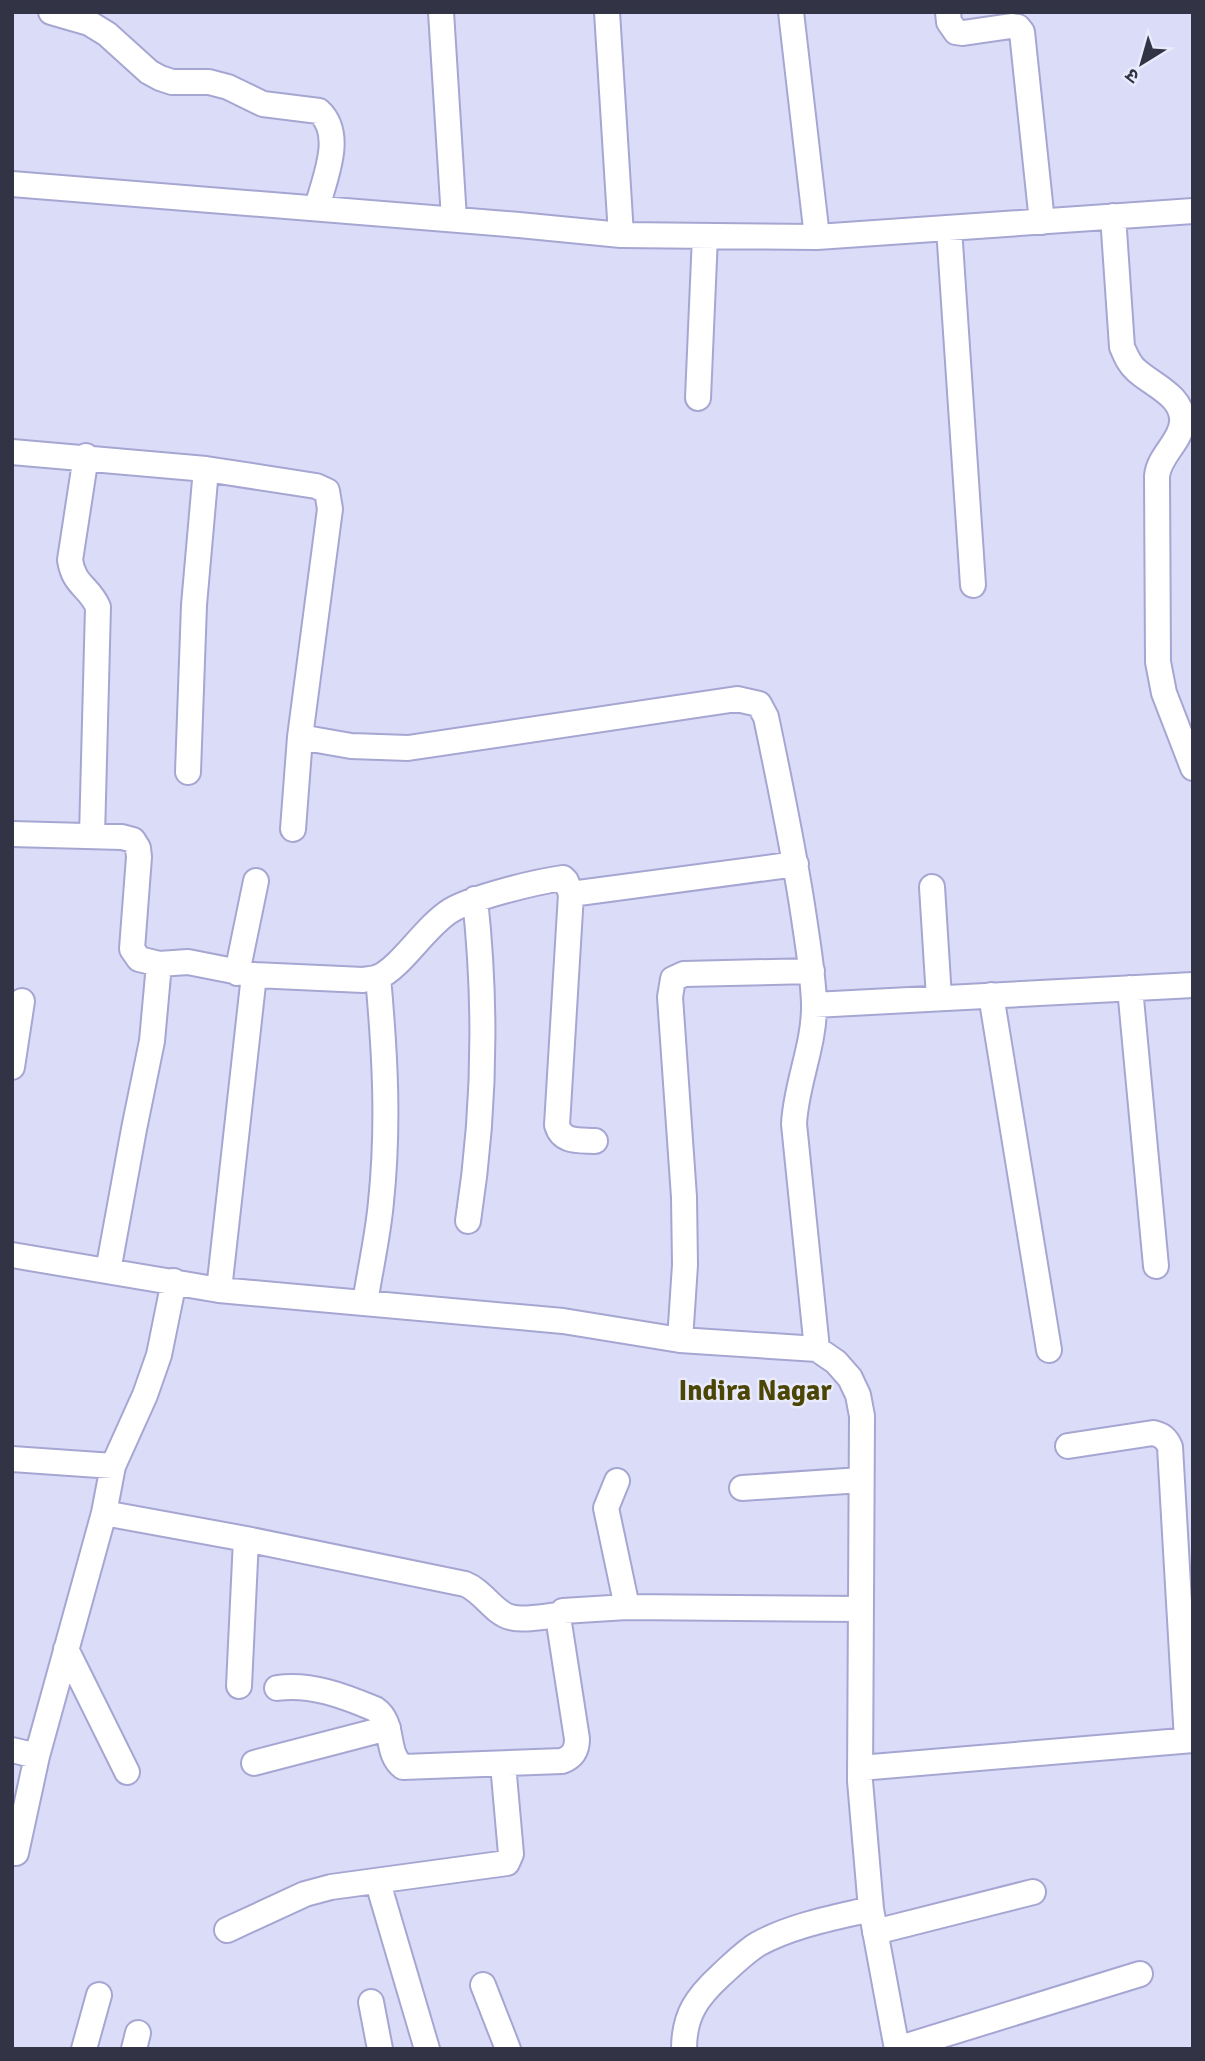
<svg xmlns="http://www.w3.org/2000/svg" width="1205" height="2061" font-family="Signika,'Noto Sans Devanagari',sans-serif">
<rect width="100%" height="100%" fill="#dbdcf8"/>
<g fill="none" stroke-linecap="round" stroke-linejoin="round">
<!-- minor casing -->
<g stroke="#a6a6d2" stroke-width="28">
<path id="minor" d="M51,12L89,23L107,34L149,72L160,78L172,82H209L228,87L263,104L319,111C345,135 324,179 317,208
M441,12L454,219
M607,12L621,235
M791,12L817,237
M948,12L949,22L956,32L963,33L1011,26L1018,27L1022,32L1042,222
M12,184L519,225L621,235L817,237L1193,211
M1113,216L1122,347C1126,356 1129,364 1136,370C1152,385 1184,396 1182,422C1181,442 1159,455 1157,476L1158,662L1164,693L1193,768
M949,228L973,585
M698,398L705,236
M12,452L206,469L316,486L327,491L330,509L300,737L293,829
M86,456L70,560C74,586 89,586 98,607L92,836
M300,737L351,746L408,748L737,699L759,704L766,717C780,784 794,850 804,918C808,946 813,974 814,1003C815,1045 796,1083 794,1124L817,1349
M188,772L194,605L206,469
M12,834L122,837L133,840L138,848L139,857L132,949L139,959L159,964L188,962L254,975L363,980C368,979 374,979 379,977C402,966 425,927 450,911C473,897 535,882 563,878L566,881L571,894L796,864
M932,887L939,998
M571,894L557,1125C562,1143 579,1140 595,1141
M237,973L256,881
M1130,988L1156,1266
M991,995L1049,1350
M814,1005L1193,985
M12,1067L22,1001
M468,1221C485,1112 487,1009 475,899
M12,1255L219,1290L563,1321L680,1340L817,1349L836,1362L850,1378L858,1395L862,1416L860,1781L871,1909L897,2049
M108,1271L134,1129L152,1041L159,964
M219,1290L254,975
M365,1303C370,1270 378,1236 381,1202C389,1125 385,1054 378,977
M680,1340L685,1265L684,1197L670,997L673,979L684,974L812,971
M1068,1446L1153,1433C1162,1435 1166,1438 1170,1447L1187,1740
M12,1459L113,1466
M617,1481L606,1508L627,1607
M742,1488L861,1480
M104,1513L246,1539L465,1584C483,1591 494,1613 510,1617C524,1621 545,1616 560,1615
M66,1649L127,1772
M239,1686L246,1539
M277,1688C310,1683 344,1696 375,1709C396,1723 384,1753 403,1767L562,1761C573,1757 577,1750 577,1739L559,1623L560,1615L563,1611L627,1607L860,1609
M12,1750L37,1756
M254,1763L388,1728
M860,1768L1193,1740
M16,1853L37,1756L104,1513L113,1466L145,1395L159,1355L174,1281
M381,1893L427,2049
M227,1930L305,1894L331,1887L507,1863L511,1854L503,1764
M875,1932L1033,1892
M483,1985L508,2049
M371,2002L380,2049
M84,2049L99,1995
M134,2049L138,2033
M684,2049C684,2015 697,1997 721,1975C733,1964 745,1952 758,1944C793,1925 833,1918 871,1909
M897,2049L1140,1974"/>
</g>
<!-- minor -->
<use href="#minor" stroke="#fff" stroke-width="24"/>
</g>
<g text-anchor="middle" stroke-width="5" stroke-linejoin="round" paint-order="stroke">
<!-- district labels -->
<g font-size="28" font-weight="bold" fill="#4b4603" stroke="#eaeafd">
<text x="755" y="1400">Indira Nagar</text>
</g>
</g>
<!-- border -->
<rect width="1205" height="2061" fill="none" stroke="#333346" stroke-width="28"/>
<!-- north arrow -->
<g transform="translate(1142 63) rotate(217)" stroke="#eaeafd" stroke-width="5" paint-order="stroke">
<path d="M0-5L12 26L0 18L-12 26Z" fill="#333346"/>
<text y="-10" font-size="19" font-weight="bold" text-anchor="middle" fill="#333346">उ</text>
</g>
</svg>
